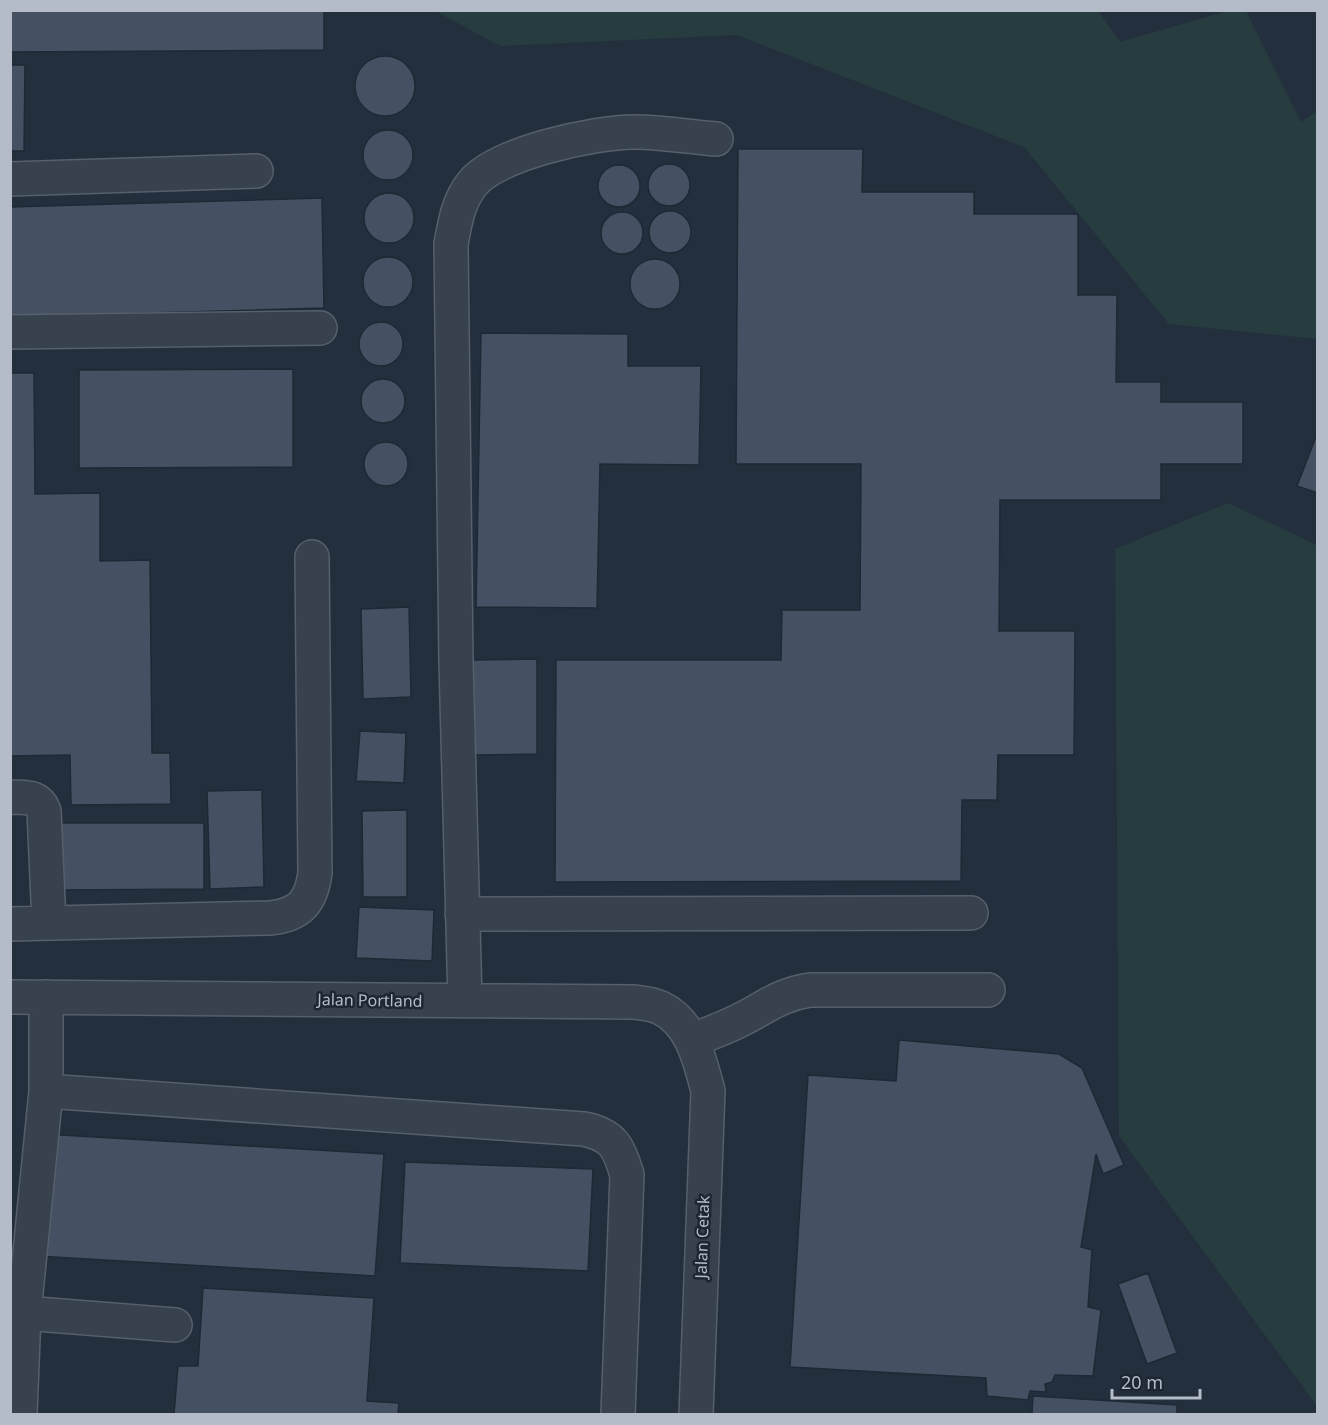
<svg xmlns="http://www.w3.org/2000/svg" width="1328" height="1425" font-family="'Noto Sans',sans-serif">
<rect width="100%" height="100%" fill="#242f3e"/>
<!-- green -->
<path fill="#263c3f" d="M1098,10L1120,42L1228,11H1246L1301,122L1317,111V339L1169,324L1024,147L737,35L500,46L435,11Z
M1228,503L1317,545V1406L1119,1136L1115,549Z"/>
<!-- building -->
<path fill="#455162" stroke="#1f2835" stroke-width="1.5" d="M10,10H324V50L10,52Z
M355 86a30 30 0 1 1 60 0a30 30 0 1 1-60 0Z
M10,65H25L24,151H10Z
M363 155a25 25 0 1 1 50 0a25 25 0 1 1-50 0Z
M738,149H863L862,192H974V214H1078V295H1117L1116,382H1161V402H1243V464H1161V500H1000L999,631H1075L1074,755H998L997,800H962L961,881L555,882L556,660H781L782,610H860L861,464H736Z
M648 185a21 21 0 1 1 42 0a21 21 0 1 1-42 0Z
M598 186a21 21 0 1 1 42 0a21 21 0 1 1-42 0Z
M364 218a25 25 0 1 1 50 0a25 25 0 1 1-50 0Z
M322,198L324,308L10,317V207Z
M649 232a21 21 0 1 1 42 0a21 21 0 1 1-42 0Z
M601 233a21 21 0 1 1 42 0a21 21 0 1 1-42 0Z
M363 282a25 25 0 1 1 50 0a25 25 0 1 1-50 0Z
M630 284a25 25 0 1 1 50 0a25 25 0 1 1-50 0Z
M359 344a22 22 0 1 1 44 0a22 22 0 1 1-44 0Z
M481,333L628,334V366H701L699,465L600,464L597,608L476,607Z
M293,369V467L79,468V370Z
M10,373H34L35,494L100,493V561L150,560L152,753H170L171,804L71,805L70,755L10,756Z
M361 401a22 22 0 1 1 44 0a22 22 0 1 1-44 0Z
M1315,439L1318,440V493L1297,486Z
M364 464a22 22 0 1 1 44 0a22 22 0 1 1-44 0Z
M409,607L411,697L363,699L361,609Z
M537,659V754L472,755V660Z
M360,731L406,733L404,783L356,781Z
M262,790L264,887L210,889L207,791Z
M407,810V897H363L362,811Z
M59,823H204V889L58,890Z
M359,907L434,910L432,961L356,958Z
M899,1040L1059,1054L1082,1068L1124,1165L1103,1174L1096,1154L1081,1247L1092,1250L1088,1307L1101,1310L1093,1376L1055,1375L1052,1382L1045,1384L1046,1392L1030,1391L1028,1400L987,1396L986,1378L790,1367L808,1075L896,1081Z
M44,1134L384,1154L375,1276L37,1256Z
M405,1162L593,1169L588,1271L400,1263Z
M1148,1273L1177,1353L1147,1364L1118,1284Z
M203,1288L374,1298L367,1401L399,1403L398,1414H174L178,1366H198Z
M1033,1396L1177,1405V1414H1032Z"/>
<g fill="none" stroke-linecap="round" stroke-linejoin="round">
<!-- minor casing -->
<g stroke="#565f6c" stroke-width="36">
<path id="minor" d="M10,179L256,171
M10,332L320,328
M10,797C26,798 38,795 44,811L49,923
M462,914L971,913
M10,924L270,918C300,915 311,902 315,873L312,557
M10,997L634,1002C643,1003 653,1004 661,1008C692,1023 700,1061 708,1091L696,1414
M46,997V1091
M465,1001L456,662L451,244C455,222 458,202 472,184C496,153 595,132 634,132C661,132 689,137 716,139
M692,1040C706,1035 719,1030 732,1024C762,1011 776,995 810,990H988
M24,1313L175,1325
M20,1414L24,1313L46,1091L584,1129C613,1135 619,1147 627,1175L618,1414"/>
</g>
<!-- minor -->
<use href="#minor" stroke="#38414e" stroke-width="33"/>
</g>
<g text-anchor="middle" stroke-width="5" stroke-linejoin="round" paint-order="stroke">
<!-- street labels -->
<g font-size="16" fill="#b4bcc9" stroke="#1d2633">
<text transform="translate(370 1000) rotate(1)" y="6">Jalan Portland</text>
<text transform="translate(702 1237) rotate(-88)" y="6">Jalan Cetak</text>
</g>
</g>
<!-- border -->
<rect width="1328" height="1425" fill="none" stroke="#b4bcc9" stroke-width="24"/>
<!-- scale -->
<path d="M1112 1389v9h88v-9" fill="none" stroke="#b4bcc9" stroke-width="3"/>
<text x="1121" y="1389" font-size="18" fill="#b4bcc9" stroke="#1d2633" stroke-width="4.5" paint-order="stroke">20 m</text>
</svg>
